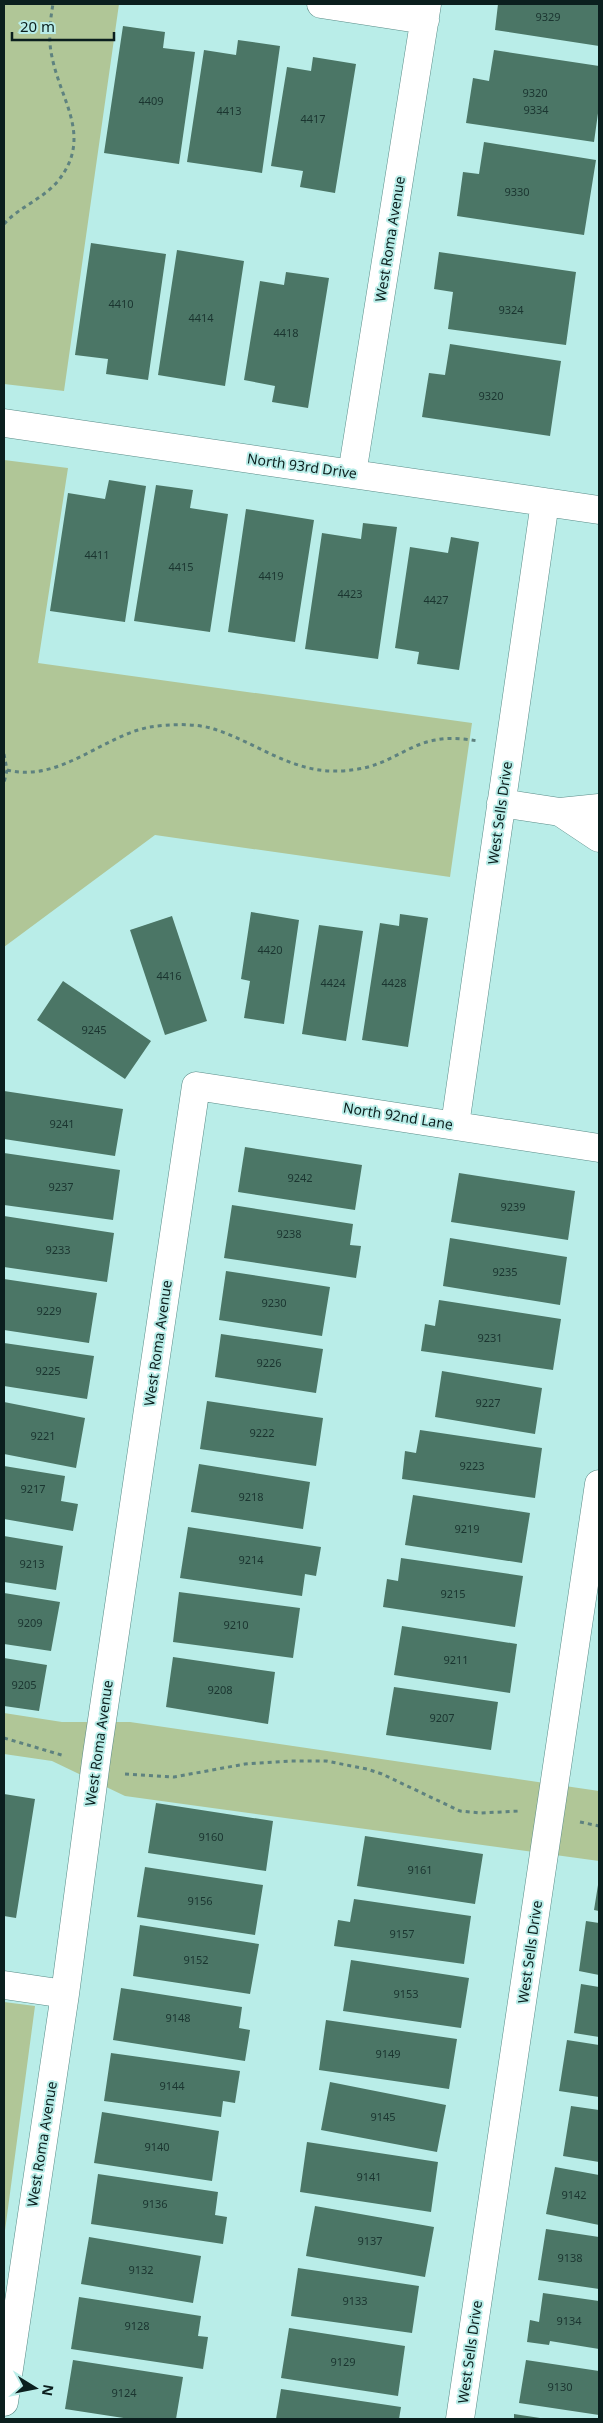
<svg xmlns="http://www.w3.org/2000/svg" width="603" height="2423" font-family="'Noto Sans',sans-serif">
<rect width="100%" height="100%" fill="#b9ede8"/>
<!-- green -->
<path fill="#b0c697" d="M4,4H119L64,391L4,384Z
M4,460L68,468L38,663L472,723L450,877L155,835L4,947Z
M4,1713L62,1722H130L599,1791V1861L125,1796L52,1761L4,1754Z
M4,2002L35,2006L4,2238Z"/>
<!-- building -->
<path fill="#4b7666" d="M498,4H599V46L495,30Z
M123,26L165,32L163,48L195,52L179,164L104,153Z
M238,40L280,46L262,173L187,162L204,50L236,55Z
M494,50L599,66V106L594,142L466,123L473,78L489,81Z
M313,57L356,64L335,193L300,187L303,171L271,166L287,67L311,71Z
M484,142L596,160L584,235L457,216L463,172L479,174Z
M91,243L166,254L148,380L106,374L108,359L75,355Z
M177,250L244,261L225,386L158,375Z
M439,252L576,272L566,345L448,329L453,292L434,289Z
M286,272L329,278L308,408L272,402L275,386L244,380L260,281L284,285Z
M450,344L561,361L550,436L422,417L429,373L445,375Z
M109,480L146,486L125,622L50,611L68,493L105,499Z
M156,485L193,490L190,508L228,514L210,632L134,621Z
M246,509L314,520L295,642L228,632Z
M363,523L397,527L378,659L305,649L322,533L361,539Z
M451,537L479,542L459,670L417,664L419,652L395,648L410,547L448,553Z
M251,912L299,920L284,1024L244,1018L250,981L241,979Z
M400,914L428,918L408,1047L362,1040L380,923L399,926Z
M172,916L207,1021L165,1035L130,930Z
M319,925L363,931L346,1041L302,1034Z
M63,981L151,1041L125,1079L37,1020Z
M4,1091L123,1109L115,1156L4,1139Z
M245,1147L362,1165L355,1210L238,1192Z
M4,1153L120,1170L113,1220L4,1205Z
M459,1173L575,1191L568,1240L451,1222Z
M232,1205L353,1224L350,1245L361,1246L356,1278L224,1258Z
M4,1216L114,1233L107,1282L4,1267Z
M450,1238L567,1257L560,1305L443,1286Z
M226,1271L330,1287L322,1336L219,1320Z
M4,1279L97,1293L89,1343L4,1330Z
M439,1300L561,1319L553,1370L421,1351L425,1324L435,1326Z
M221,1334L323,1349L316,1393L215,1377Z
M4,1343L94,1356L87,1399L4,1386Z
M442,1371L542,1388L535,1434L435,1417Z
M207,1401L323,1418L316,1466L200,1449Z
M4,1402L85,1418L76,1468L4,1454Z
M420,1430L542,1448L535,1498L402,1479L405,1451L416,1453Z
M199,1464L310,1482L303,1529L191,1512Z
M4,1466L65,1476L61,1501L78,1504L73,1531L4,1519Z
M413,1495L530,1513L522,1563L405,1545Z
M188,1527L321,1547L316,1576L305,1574L302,1596L180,1578Z
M4,1536L63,1546L56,1590L4,1582Z
M401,1558L523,1576L515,1627L383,1607L387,1579L398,1581Z
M179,1592L300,1608L293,1658L173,1642Z
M4,1593L60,1602L51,1651L4,1644Z
M402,1626L517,1644L510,1693L394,1675Z
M173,1657L275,1672L268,1724L166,1707Z
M4,1658L47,1665L39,1711L4,1706Z
M394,1687L498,1702L491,1750L386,1735Z
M4,1794L35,1799L16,1918L4,1916Z
M156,1803L273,1821L266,1871L148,1853Z
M365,1836L483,1854L475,1904L357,1886Z
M145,1867L263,1885L255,1935L137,1917Z
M598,1885H599V1911L594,1910Z
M354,1899L471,1916L464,1964L334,1946L338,1920L350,1922Z
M586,1921L599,1923V1975L579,1971Z
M140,1925L259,1944L250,1994L133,1976Z
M351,1960L469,1978L461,2028L343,2011Z
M581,1984L599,1987V2037L574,2033Z
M121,1988L242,2007L239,2028L250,2030L245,2061L113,2040Z
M326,2020L457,2039L449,2089L319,2070Z
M567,2040L599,2045V2097L559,2091Z
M111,2053L240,2071L235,2103L223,2101L221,2117L104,2101Z
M330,2082L446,2105L437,2152L321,2130Z
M571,2106L599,2110V2162L563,2156Z
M102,2112L219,2131L212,2181L94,2163Z
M307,2142L438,2162L431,2212L300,2192Z
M555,2167L599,2175V2225L546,2214Z
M98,2174L218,2192L215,2215L227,2217L223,2244L91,2224Z
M315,2206L434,2227L425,2277L306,2256Z
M546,2229L599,2237V2289L538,2280Z
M89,2237L201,2256L193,2303L81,2284Z
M298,2268L419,2286L412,2333L291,2316Z
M543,2293L599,2301V2349L550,2341L549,2345L527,2342L530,2320L539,2322Z
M79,2297L201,2316L198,2336L208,2337L203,2369L71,2349Z
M289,2328L405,2346L398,2396L281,2378Z
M73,2360L183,2377L176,2419H130L65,2409Z
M526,2360L599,2371V2415L519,2403Z
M281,2389L401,2407L399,2419H276Z
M514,2414L540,2418V2419H514Z"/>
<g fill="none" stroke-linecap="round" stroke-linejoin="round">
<!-- street casing -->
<g stroke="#5a8c88" stroke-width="29">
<path id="street" d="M321,4L425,20
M4,423L599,510
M352,474L427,4
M501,803L560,812L599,808
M560,812L599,838
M455,1125L545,502
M4,1985L65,1994
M4,2402L65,1994L97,1754L196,1086L599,1148
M460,2419L599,1484"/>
</g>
<!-- path -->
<path stroke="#5e827f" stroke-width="3" stroke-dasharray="4 4" stroke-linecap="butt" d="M4,224C19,207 43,199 58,181C93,137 61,102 52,57C48,40 50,21 53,4
M4,754L7,770L4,783
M7,770C60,783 102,736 150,727C170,724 195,723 214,729C255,742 291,772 336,771C348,771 365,769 377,764C397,757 415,743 436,740C450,737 465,739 478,741
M4,1738L65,1756
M125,1774L174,1777L245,1764L291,1761H326L367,1769L382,1774L460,1811L481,1813L520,1811
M580,1822L599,1826"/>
<!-- street -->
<use href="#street" stroke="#fff" stroke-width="28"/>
</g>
<g text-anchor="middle" stroke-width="4" stroke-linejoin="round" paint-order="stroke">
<!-- number labels -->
<g font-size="11" fill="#1b3530">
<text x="548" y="21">9329</text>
<text x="535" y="97">9320</text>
<text x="151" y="105">4409</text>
<text x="536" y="114">9334</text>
<text x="229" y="115">4413</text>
<text x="313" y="123">4417</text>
<text x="517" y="196">9330</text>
<text x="121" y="308">4410</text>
<text x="511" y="314">9324</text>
<text x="201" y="322">4414</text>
<text x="286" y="337">4418</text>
<text x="491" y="400">9320</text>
<text x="97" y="559">4411</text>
<text x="181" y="571">4415</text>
<text x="271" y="580">4419</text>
<text x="350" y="598">4423</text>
<text x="436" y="604">4427</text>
<text x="270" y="954">4420</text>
<text x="169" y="980">4416</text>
<text x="333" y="987">4424</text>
<text x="394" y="987">4428</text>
<text x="94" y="1034">9245</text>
<text x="62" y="1128">9241</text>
<text x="300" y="1182">9242</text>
<text x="61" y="1191">9237</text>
<text x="513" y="1211">9239</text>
<text x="289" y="1238">9238</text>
<text x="58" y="1254">9233</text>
<text x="505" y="1276">9235</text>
<text x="274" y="1307">9230</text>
<text x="49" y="1315">9229</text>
<text x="490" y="1342">9231</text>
<text x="269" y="1367">9226</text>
<text x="48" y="1375">9225</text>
<text x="488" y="1407">9227</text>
<text x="262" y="1437">9222</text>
<text x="43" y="1440">9221</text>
<text x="472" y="1470">9223</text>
<text x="33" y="1493">9217</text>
<text x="251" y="1501">9218</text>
<text x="467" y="1533">9219</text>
<text x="251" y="1564">9214</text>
<text x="32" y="1568">9213</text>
<text x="453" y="1598">9215</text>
<text x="30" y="1627">9209</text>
<text x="236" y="1629">9210</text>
<text x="456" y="1664">9211</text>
<text x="24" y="1689">9205</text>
<text x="220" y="1694">9208</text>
<text x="442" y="1722">9207</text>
<text x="211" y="1841">9160</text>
<text x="420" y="1874">9161</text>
<text x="200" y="1905">9156</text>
<text x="402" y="1938">9157</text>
<text x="196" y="1964">9152</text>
<text x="406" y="1998">9153</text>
<text x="178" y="2022">9148</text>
<text x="388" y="2058">9149</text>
<text x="172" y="2090">9144</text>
<text x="383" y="2121">9145</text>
<text x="157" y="2151">9140</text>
<text x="369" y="2181">9141</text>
<text x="574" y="2199">9142</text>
<text x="155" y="2208">9136</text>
<text x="370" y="2245">9137</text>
<text x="570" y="2262">9138</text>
<text x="141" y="2274">9132</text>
<text x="355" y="2305">9133</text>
<text x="569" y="2325">9134</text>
<text x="137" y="2330">9128</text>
<text x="343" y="2366">9129</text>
<text x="560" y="2391">9130</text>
<text x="124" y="2397">9124</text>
</g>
<!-- street labels -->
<g font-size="14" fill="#0b1f1e" stroke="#b9ede8">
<text transform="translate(390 239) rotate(-81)" y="5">West Roma Avenue</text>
<text transform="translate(302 466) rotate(8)" y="5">North 93rd Drive</text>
<text transform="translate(500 813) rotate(-82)" y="5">West Sells Drive</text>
<text transform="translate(398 1116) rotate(9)" y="5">North 92nd Lane</text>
<text transform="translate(158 1343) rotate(-82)" y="5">West Roma Avenue</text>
<text transform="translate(99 1743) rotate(-82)" y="5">West Roma Avenue</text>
<text transform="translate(530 1952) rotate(-82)" y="5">West Sells Drive</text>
<text transform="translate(42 2144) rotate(-81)" y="5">West Roma Avenue</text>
<text transform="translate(470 2352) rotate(-82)" y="5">West Sells Drive</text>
</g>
</g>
<!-- border -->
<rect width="603" height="2423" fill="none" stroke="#0b1f1e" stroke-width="10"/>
<!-- north arrow -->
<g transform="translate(35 2388) rotate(100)" stroke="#b9ede8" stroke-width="4" paint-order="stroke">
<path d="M0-4L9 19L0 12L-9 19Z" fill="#0b1f1e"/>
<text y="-8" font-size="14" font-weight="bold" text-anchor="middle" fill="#0b1f1e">N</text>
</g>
<!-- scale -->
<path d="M12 32v8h102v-8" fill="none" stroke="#0b1f1e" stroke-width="2.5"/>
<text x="20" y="32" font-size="15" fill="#0b1f1e" stroke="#b9ede8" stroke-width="4" paint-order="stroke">20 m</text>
</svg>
